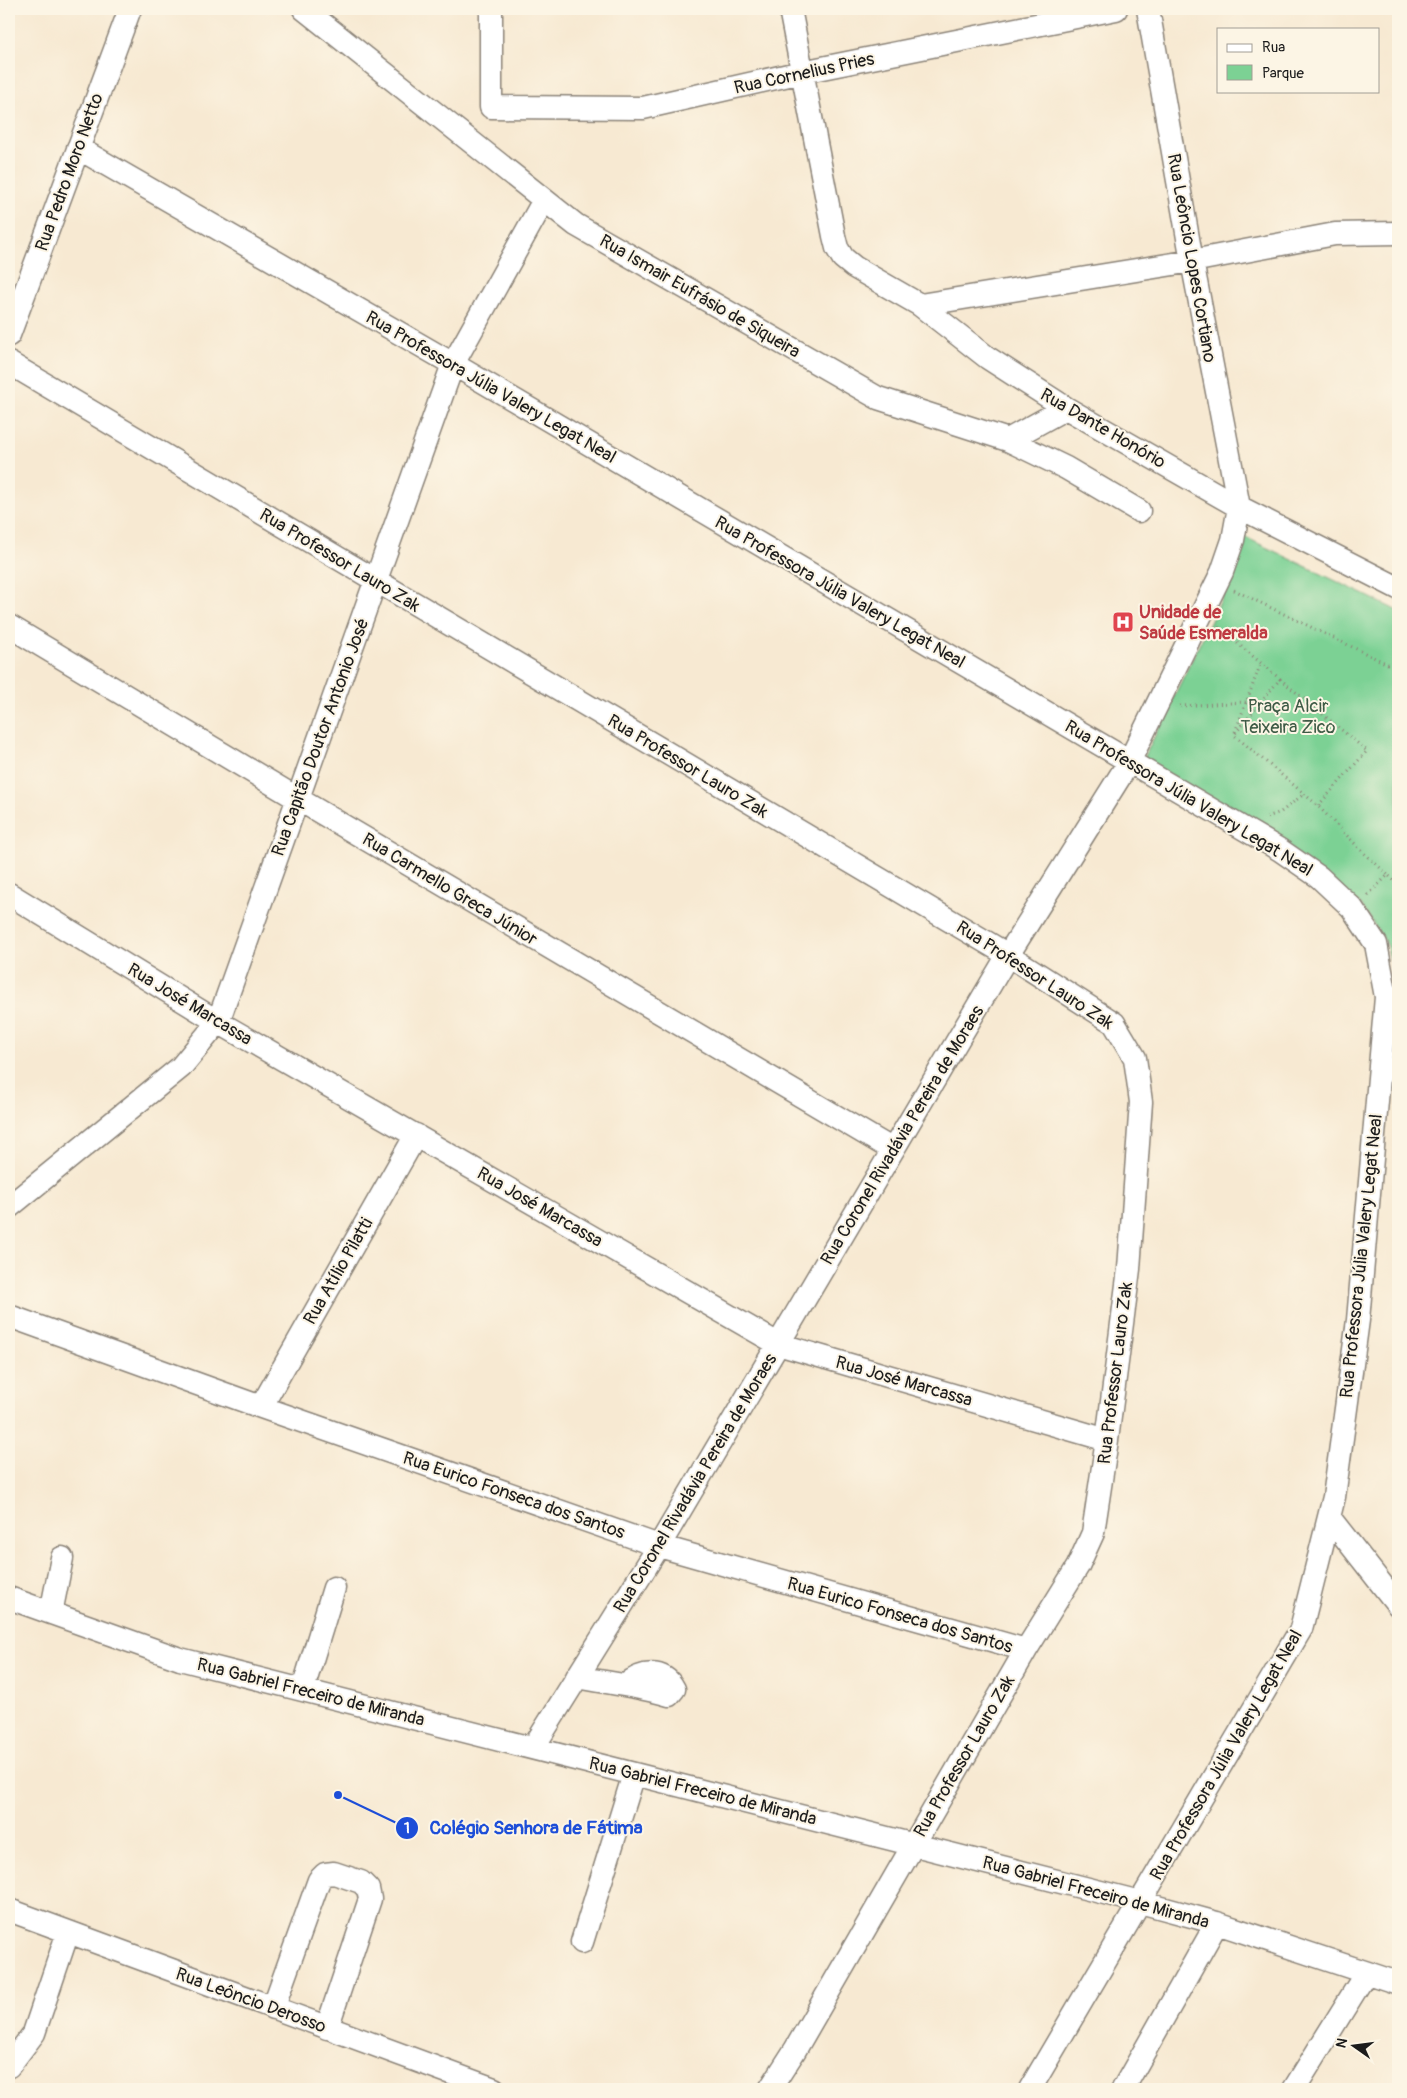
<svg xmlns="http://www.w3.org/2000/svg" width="1407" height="2098" font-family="Pangolin,sans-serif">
<rect width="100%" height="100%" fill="#fcf5e5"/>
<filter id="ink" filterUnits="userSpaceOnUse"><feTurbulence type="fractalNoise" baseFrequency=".02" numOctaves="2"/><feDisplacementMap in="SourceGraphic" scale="10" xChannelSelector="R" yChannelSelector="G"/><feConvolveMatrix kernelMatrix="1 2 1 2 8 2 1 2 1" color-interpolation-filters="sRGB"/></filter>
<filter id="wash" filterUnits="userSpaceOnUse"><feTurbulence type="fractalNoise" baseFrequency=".0096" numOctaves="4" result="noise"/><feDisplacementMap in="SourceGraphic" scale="20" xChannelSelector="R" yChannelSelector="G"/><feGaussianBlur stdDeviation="1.12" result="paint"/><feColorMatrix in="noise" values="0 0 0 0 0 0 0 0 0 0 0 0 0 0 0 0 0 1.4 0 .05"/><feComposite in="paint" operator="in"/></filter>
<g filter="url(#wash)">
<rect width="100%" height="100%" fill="#f7e9d2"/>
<!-- green -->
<path fill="#7cd194" stroke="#4c7658" d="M1245,537L1398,611V991L1386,943L1362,906L1143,760L1221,600Z"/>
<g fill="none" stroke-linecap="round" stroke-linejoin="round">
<!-- stream -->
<path stroke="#5cbfda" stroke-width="6" d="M1397,2089L1398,2088"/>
</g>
</g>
<g filter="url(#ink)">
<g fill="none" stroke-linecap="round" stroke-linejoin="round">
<!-- minor casing -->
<g stroke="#8a8277" stroke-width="25">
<path id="minor" d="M304,9L576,225L878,398L1008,440L1066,468L1139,511
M491,9V107L643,108L802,72L1116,9
M790,9L834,236L837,248L843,258L854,267L920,305L988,358L1066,408L1239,507L1398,588
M78,148L453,364L1280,850L1319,877L1352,908L1376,944L1386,997L1358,1320L1334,1497L1301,1629L1030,2089
M920,305L1192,261L1335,234L1398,233
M9,335L130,9
M9,363L1008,955L1114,1023L1135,1058L1141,1102L1129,1269L1107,1440L1093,1533L1078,1566L1026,1650L795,2050L770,2089
M1008,440L1066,408
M9,626L298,799L893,1150
M9,894L218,1022L778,1344L1107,1440
M9,1207L181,1067L218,1022L453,364L544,200
M9,1316L261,1407L659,1546L1026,1650
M261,1407L416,1135
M1329,1517L1398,1605
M9,1598L180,1659L1140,1902L1217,1923L1398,1983
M51,1613L62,1558
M577,1677C608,1683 639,1686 669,1695L674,1689C663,1668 641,1672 626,1685
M303,1689L334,1588
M533,1748L659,1546L1008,955L1129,762L1222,572L1233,540L1239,507L1192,261L1148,9
M9,1910L494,2089
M582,1942L634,1774
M273,2008L319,1880L325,1874L334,1873L361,1882L368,1889L370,1899L327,2028
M9,2066L34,2033L68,1932
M1123,2089L1217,1923
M1294,2089L1366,1973"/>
</g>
<!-- path -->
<path stroke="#8a8277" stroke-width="3" stroke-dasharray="1 4" stroke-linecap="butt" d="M1234,590L1398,669
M1218,627L1280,679L1234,735L1315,803L1364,853L1388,875
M1280,679L1367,751L1318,806
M1180,706L1246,702
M1235,732L1261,663
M1267,817L1281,812L1304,794
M1368,895L1388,875L1398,884"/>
<!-- minor -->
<use href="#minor" stroke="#fff" stroke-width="22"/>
</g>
</g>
<!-- icons -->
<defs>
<g id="hospital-square" transform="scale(1.125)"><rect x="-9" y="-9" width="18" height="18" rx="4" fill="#e0444e" stroke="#fcf5e5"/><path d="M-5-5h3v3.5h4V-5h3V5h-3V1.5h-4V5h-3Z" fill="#fff"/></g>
</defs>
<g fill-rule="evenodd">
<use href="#hospital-square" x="1123" y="622"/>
</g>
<g text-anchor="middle" stroke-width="4" stroke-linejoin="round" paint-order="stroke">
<!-- street labels -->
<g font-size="18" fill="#1c1c1c" stroke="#fcf5e5">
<text transform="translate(804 73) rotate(-12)" y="6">Rua Cornelius Pries</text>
<text transform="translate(69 172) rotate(-70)" y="6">Rua Pedro Moro Netto</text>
<text transform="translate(1192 258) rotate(80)" y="6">Rua Leôncio Lopes Cortiano</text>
<text transform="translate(700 296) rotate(30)" y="6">Rua Ismair Eufrásio de Siqueira</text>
<text transform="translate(491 387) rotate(30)" y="6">Rua Professora Júlia Valery Legat Neal</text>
<text transform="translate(1103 428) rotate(30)" y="6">Rua Dante Honório</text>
<text transform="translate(340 560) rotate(31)" y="6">Rua Professor Lauro Zak</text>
<text transform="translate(840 592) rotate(30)" y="6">Rua Professora Júlia Valery Legat Neal</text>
<text transform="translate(320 737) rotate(-70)" y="6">Rua Capitão Doutor Antonio José</text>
<text transform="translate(688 766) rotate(31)" y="6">Rua Professor Lauro Zak</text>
<text transform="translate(1189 798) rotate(31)" y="6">Rua Professora Júlia Valery Legat Neal</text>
<text transform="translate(450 889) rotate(31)" y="6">Rua Carmello Greca Júnior</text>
<text transform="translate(1035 975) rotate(33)" y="6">Rua Professor Lauro Zak</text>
<text transform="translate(190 1004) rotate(31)" y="6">Rua José Marcassa</text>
<text transform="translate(902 1135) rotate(-59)" y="6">Rua Coronel Rivadávia Pereira de Moraes</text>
<text transform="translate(540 1207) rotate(30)" y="6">Rua José Marcassa</text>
<text transform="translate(1361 1256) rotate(-84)" y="6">Rua Professora Júlia Valery Legat Neal</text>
<text transform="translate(338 1271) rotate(-60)" y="6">Rua Atílio Pilatti</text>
<text transform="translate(1115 1373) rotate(-83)" y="6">Rua Professor Lauro Zak</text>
<text transform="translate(904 1381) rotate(16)" y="6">Rua José Marcassa</text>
<text transform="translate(695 1483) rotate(-59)" y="6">Rua Coronel Rivadávia Pereira de Moraes</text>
<text transform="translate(514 1495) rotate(19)" y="6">Rua Eurico Fonseca dos Santos</text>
<text transform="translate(900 1615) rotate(16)" y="6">Rua Eurico Fonseca dos Santos</text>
<text transform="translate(311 1692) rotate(14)" y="6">Rua Gabriel Freceiro de Miranda</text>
<text transform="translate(1226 1755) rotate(-60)" y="6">Rua Professora Júlia Valery Legat Neal</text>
<text transform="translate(964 1756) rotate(-60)" y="6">Rua Professor Lauro Zak</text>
<text transform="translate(703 1791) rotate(14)" y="6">Rua Gabriel Freceiro de Miranda</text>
<text transform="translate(1096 1892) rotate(15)" y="6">Rua Gabriel Freceiro de Miranda</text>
<text transform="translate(251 2000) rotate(20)" y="6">Rua Leôncio Derosso</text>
</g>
<!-- health labels -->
<g font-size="18" font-weight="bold" fill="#be3a42" stroke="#fcf5e5" text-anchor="start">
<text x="1139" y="618">Unidade de<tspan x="1139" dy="21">Saúde Esmeralda</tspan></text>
</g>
<!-- park labels -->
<g font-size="18" fill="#3e5b46" stroke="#fcf5e5">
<text x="1288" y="712">Praça Alcir<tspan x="1288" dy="21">Teixeira Zico</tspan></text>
</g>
</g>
<!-- callouts -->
<path fill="none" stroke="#1d4ed8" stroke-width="2" d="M338 1795L407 1828"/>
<g fill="#1d4ed8" stroke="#fcf5e5" stroke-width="2">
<circle cx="338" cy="1795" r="5"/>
<circle cx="407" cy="1828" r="12"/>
</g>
<g font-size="15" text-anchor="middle" font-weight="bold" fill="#fff">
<text x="407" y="1833">1</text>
</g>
<g font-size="19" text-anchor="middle" font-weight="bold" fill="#1d4ed8" stroke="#fcf5e5" stroke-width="4" stroke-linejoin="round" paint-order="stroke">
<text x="536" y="1834">Colégio Senhora de Fátima</text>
</g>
<!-- margin -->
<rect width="1407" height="2098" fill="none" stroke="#fcf5e5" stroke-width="30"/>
<!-- legend -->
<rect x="1217" y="28" width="162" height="65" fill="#fcf5e5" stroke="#a29e95"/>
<rect x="1227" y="44" width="25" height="8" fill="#ffffff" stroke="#a29e95"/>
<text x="1262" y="52" font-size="15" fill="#1c1c1c">Rua</text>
<rect x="1227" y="65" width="25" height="15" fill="#7cd194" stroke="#a29e95"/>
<text x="1262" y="78" font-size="15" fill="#1c1c1c">Parque</text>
<!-- north arrow -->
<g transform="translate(1354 2046) rotate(284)" stroke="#fcf5e5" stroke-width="4" paint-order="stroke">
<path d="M0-4L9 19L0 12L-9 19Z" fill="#1c1c1c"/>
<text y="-8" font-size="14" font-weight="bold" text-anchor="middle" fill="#1c1c1c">N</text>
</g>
</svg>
